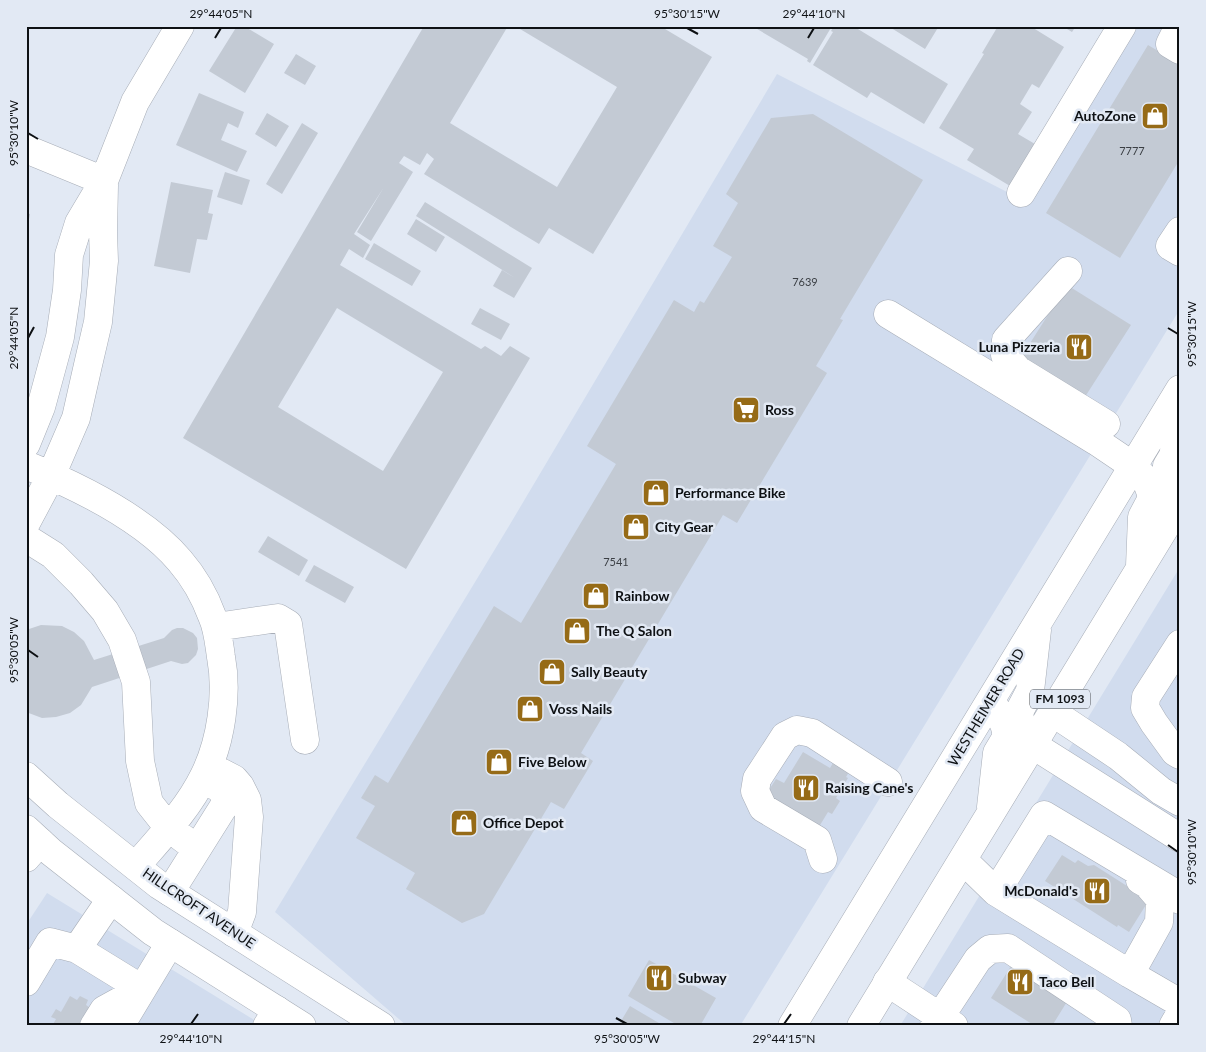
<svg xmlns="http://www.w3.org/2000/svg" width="1206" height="1052" font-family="Lato,sans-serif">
<rect width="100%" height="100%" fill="#e2e9f4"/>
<!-- built -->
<path fill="#d1dcee" d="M1110,26H1180V309L740,1026H407L275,912L509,526L777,74L1009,193Z
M1180,567V1026H900Z
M47,893L264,1026H26V925Z"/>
<!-- building -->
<path fill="#c3cad4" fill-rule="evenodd" d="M237,26H244L274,44L245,93L209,71Z
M424,26H508L450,123L557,187L617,87L515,26H660L712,57L593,254L549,228L539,244L424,174L434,159L427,153L420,165L404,156L399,163L413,172L371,241L357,232L384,187L354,234L370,245L363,258L349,249L340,265L481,349L485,346L501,356L510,346L530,358L406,569L183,438ZM337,308L443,372L383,471L278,407Z
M752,26H832L810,63L807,61L808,59Z
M834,26H853L948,84L924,124L871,92L867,98L813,65L833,32L831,31Z
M888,26H939L925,49Z
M998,26H1030L1064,47L1039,88L1032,84L1020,104L1032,112L1018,134L1035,144L1010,186L967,160L974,149L939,128L984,54L982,53Z
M1062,26H1076L1072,32Z
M1148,45L1180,64V159L1120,258L1046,213Z
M296,54L316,66L305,85L284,73Z
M199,93L244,112L238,128L228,123L221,140L247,151L237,172L176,145Z
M267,113L289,126L276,147L255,134Z
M813,114L923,180L840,319L843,320L816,366L827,373L737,523L723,515L581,753L593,761L564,809L551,802L484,914L462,923L406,889L415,873L356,838L375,806L361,798L375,775L388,783L494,606L521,623L616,464L587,446L674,300L694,312L700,301L704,303L732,257L713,246L738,203L726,194L771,118Z
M302,123L318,133L282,194L266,184Z
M225,172L250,180L242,205L217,197Z
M171,182L213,190L208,213L213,214L207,240L197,239L190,273L154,266Z
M425,202L532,268L514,298L493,286L502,270L515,278L416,216Z
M26,213L30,214L27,230H26Z
M416,219L445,237L436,252L407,234Z
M374,243L421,271L412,286L365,259Z
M1067,285L1131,325L1083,400L1020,359Z
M480,308L510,324L501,340L471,324Z
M268,536L308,560L299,576L258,552Z
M314,565L354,587L345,603L305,581Z
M41,625L62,626L74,632L84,641L94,660L164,638L172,630L177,628H183L193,633L197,638L198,649L196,655L188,663L182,664L171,661L92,687L81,705L70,713L56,717L42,718L26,712V630Z
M803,752L830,768L833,763L849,772L846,777L848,778L836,798L840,801L832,814L828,812L817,830L772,804L775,798L767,793L776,779L784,783Z
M1062,855L1075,863L1078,860L1088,866L1094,865L1149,900L1129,932L1118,925L1117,927L1045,881Z
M649,960L716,998L700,1026H679L628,996Z
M1011,966L1068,1000L1052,1026H1035L991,998Z
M70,996L77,1000L80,996L88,1000L86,1005L93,1010L91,1026H52L56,1019L51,1017L56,1009L61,1012Z
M630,1006L664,1026H618Z"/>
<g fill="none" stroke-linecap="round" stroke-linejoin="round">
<!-- minor casing -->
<g stroke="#a7adb7" stroke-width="29">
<path id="minor" d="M1179,26L1170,44L1180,50
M26,149L104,181
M1021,193L1122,26
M1180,231L1170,246L1180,252
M1068,271L1006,340L1005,355L1018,370L1106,424
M888,314L1096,441L1133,466
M26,444L41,407L60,337L67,290L69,255L79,223L104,181L135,102L180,26
M26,465C77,486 144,518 180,561C193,576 205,597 212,616C218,629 219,644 221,657C228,694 221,742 204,776C188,809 160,838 136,866
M26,523L51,476L76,418L88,365L98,322L104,261L103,232L104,185
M26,538L53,555L81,583L105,611L122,640L136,682L140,761L149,803L168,827L197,849
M216,627L278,618L288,624L305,740
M1180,644L1146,697L1145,708L1154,723L1175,752L1180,755
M1052,712L1118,756L1161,791L1180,802
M1033,745L1180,838
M209,766L234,779L240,786L247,800L249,817L242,912L234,933
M26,858L40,842
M823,859L817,840L763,808L755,791L757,779L785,736L797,730L812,733L888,782
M963,860L996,892L1130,974L1180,1003
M170,892L224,806L227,797L224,792L204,777
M996,892L1044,815L1178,895L1180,900
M77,949L111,899
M1130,974L1159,922L1160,899L1147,884L1140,880
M26,982L50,942L77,949L142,989L104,1010L94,1026
M887,982L954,1026
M120,1026L170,943
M267,1026L277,1010
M934,1026L978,959L990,949L1008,948L1117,1020L1118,1026
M1173,1026L1180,1014"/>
</g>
<!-- major casing -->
<g stroke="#a7adb7" stroke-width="29">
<path id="major" d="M1180,422L1173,456L1167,466L1166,476L1169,484L1180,497
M1133,466L1146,480L1151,493V500L1142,517L1140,566
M1033,745L1022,732L1019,720L1020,710L1030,691L1037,630
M26,776L58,805L159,885L381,1026
M991,807L997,753L1006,738V731L1004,724L994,705
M26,829L51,852L153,932L302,1026
M792,1026L1180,389
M861,1026L1180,503"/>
</g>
<!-- minor -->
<use href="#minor" stroke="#fff" stroke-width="28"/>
<!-- major -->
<use href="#major" stroke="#fff" stroke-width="28"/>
</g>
<!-- ticks -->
<path fill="none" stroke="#0e1114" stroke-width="2" d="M687,28L698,34M215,38L221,28M808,38L814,28M28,133L38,139M1168,328L1178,334M28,338L34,327M28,650L38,657M1168,845L1178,852M616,1018L627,1024M191,1024L198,1014M784,1024L791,1014"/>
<!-- icons -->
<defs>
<g id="shop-square" transform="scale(1.4375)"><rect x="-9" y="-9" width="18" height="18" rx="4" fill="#966b17" stroke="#e2e9f4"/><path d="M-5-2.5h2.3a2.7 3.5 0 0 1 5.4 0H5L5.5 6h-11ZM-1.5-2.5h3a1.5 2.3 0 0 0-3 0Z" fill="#fff"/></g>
<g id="restaurant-square" transform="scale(1.4375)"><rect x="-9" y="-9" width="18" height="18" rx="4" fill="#966b17" stroke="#e2e9f4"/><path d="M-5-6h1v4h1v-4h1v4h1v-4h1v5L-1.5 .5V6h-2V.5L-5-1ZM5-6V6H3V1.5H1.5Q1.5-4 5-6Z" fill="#fff"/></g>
<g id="supermarket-square" transform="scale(1.4375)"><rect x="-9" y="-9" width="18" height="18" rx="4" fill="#966b17" stroke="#e2e9f4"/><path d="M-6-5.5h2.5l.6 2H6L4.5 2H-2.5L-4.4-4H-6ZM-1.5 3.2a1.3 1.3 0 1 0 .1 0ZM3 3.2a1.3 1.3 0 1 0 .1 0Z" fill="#fff"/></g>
</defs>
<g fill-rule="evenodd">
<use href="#shop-square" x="1155" y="116"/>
<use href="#restaurant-square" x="1079" y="347"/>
<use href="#supermarket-square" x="746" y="410"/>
<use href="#shop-square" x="656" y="493"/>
<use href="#shop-square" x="636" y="527"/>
<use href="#shop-square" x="596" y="596"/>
<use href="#shop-square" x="577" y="631"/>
<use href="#shop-square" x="552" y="672"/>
<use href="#shop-square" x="530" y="709"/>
<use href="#shop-square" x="499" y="762"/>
<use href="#restaurant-square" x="806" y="788"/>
<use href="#shop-square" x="464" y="823"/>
<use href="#restaurant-square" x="1097" y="891"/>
<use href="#restaurant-square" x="659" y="978"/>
<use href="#restaurant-square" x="1020" y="982"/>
</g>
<g text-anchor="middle" stroke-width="5" stroke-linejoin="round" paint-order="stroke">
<!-- number labels -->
<g font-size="11" fill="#3b3f44">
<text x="1132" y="155">7777</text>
<text x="805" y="286">7639</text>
<text x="616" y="566">7541</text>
</g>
<!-- shield labels -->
<rect fill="#e2e9f4" stroke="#4e5257" stroke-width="1" x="1030" y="689.5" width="60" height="19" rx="4"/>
<g font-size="12" font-weight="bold" fill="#0e1114">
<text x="1060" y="703">FM 1093</text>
</g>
<!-- poi labels -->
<g font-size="14" font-weight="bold" fill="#0e1114" stroke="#e2e9f4" text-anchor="start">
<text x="1136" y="121" text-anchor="end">AutoZone</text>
<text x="1060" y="352" text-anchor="end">Luna Pizzeria</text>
<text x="765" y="415">Ross</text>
<text x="675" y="498">Performance Bike</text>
<text x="655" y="532">City Gear</text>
<text x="615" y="601">Rainbow</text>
<text x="596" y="636">The Q Salon</text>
<text x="571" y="677">Sally Beauty</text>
<text x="549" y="714">Voss Nails</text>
<text x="518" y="767">Five Below</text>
<text x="825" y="793">Raising Cane's</text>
<text x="483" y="828">Office Depot</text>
<text x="1078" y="896" text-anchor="end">McDonald's</text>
<text x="678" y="983">Subway</text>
<text x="1039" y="987">Taco Bell</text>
</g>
<!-- street labels -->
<g font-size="14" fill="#0e1114" stroke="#e2e9f4">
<text transform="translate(986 707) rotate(-59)" y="5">WESTHEIMER ROAD</text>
<text transform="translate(199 908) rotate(34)" y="5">HILLCROFT AVENUE</text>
</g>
</g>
<!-- border -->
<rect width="1206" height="1052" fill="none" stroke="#e2e9f4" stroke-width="55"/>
<rect x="28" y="28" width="1150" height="996" fill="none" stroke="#0e1114" stroke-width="2"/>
<g font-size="12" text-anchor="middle" fill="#0e1114">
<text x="221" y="18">29°44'05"N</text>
<text x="687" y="18">95°30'15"W</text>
<text x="814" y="18">29°44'10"N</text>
<text transform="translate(14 133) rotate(-90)" y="4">95°30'10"W</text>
<text transform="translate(1192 334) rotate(-90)" y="4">95°30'15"W</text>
<text transform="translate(14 338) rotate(-90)" y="4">29°44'05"N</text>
<text transform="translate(14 650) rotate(-90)" y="4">95°30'05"W</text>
<text transform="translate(1192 852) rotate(-90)" y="4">95°30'10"W</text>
<text x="191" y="1043">29°44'10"N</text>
<text x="627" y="1043">95°30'05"W</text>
<text x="784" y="1043">29°44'15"N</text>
</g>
</svg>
